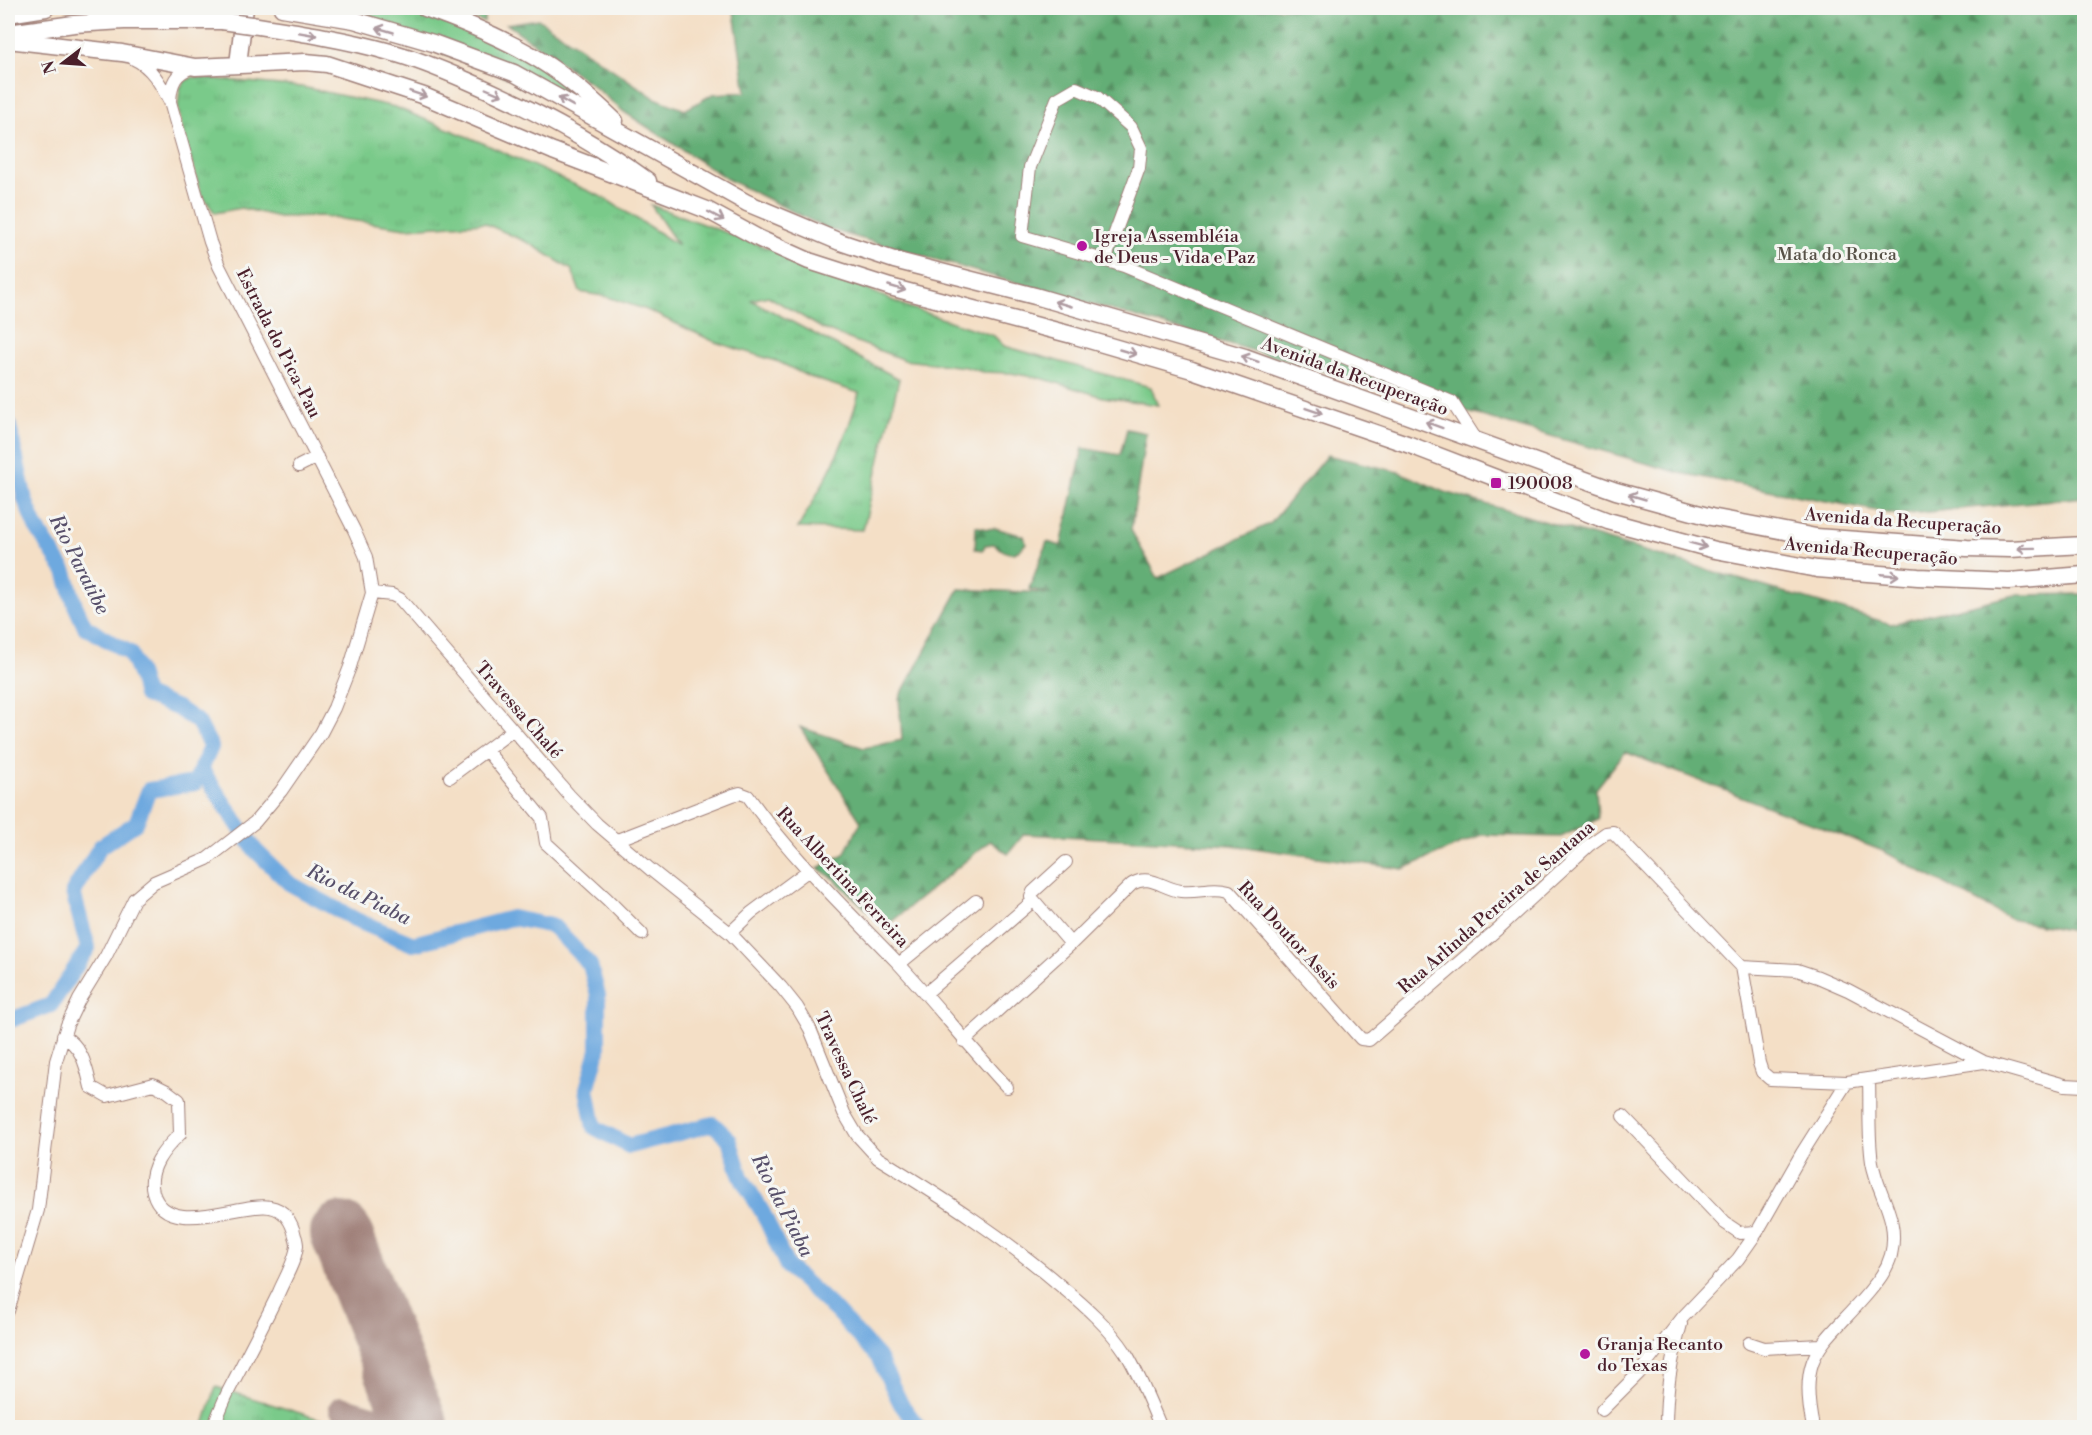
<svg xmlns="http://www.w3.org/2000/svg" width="2092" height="1435" font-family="'Libre Bodoni',serif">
<defs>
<pattern id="grass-tufts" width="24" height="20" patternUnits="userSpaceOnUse" patternTransform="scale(1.5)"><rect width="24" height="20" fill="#7aca8a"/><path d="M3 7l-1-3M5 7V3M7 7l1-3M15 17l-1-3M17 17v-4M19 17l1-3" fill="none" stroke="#6bad77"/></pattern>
<pattern id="forest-firs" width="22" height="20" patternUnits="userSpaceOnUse" patternTransform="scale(1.5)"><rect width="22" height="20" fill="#63ae76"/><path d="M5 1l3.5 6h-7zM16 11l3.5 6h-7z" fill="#548d61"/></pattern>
</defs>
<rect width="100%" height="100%" fill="#f6f6f2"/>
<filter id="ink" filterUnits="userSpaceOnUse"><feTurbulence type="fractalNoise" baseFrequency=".0167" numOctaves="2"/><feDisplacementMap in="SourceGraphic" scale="12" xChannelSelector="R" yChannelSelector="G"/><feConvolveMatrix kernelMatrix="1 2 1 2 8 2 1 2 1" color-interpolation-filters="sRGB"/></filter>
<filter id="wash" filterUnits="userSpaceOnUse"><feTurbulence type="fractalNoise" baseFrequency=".008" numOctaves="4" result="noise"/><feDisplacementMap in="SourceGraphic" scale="24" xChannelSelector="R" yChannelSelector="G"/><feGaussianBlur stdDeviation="1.35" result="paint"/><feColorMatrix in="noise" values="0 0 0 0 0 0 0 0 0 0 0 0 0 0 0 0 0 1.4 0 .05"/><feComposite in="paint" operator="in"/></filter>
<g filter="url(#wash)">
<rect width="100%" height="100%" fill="#f4dfc6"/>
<!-- grass -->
<path fill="url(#grass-tufts)" stroke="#62745a" stroke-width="1.5" d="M322,8H404L474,31L534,60L598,111Z
M444,8H485L484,22Z
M193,77L302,87L395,107L485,144L604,198L678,245L651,205L784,254L908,307L994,336L1004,346L1151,387L1158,405L1103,397L1044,379L1011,373L982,372L966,367L904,360L823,329L768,296L751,300L899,379L863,530L798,528C825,481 845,446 859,393L809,377L779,362L715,342L647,310L608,297L580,292L572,270L529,243L484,223L406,228L321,216L279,217L241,208L215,213L201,194L181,125L178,107L180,88L185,81Z
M216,1387L345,1427L203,1428Z"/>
<!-- forest -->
<path fill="url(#forest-firs)" stroke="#566650" stroke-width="1.5" d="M735,8H2084V497L1898,515L1680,473L828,229L729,180L624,112L591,84L507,24L538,19L655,98L685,110L713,94L746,92L734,12Z
M1127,429L1146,433L1131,530L1158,578L1271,523L1327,455L1399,472L1445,492L1891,624L2014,595L2084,594V933L2010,919L1883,851L1625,752L1596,789L1598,819L1561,837L1482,835L1403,869L1232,845L1024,834L1008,854L990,841L885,927L834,879L818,868L844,854L861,822L800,727L864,748L902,740L899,698L959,589L1048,593L1029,589L1047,542L1061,546L1083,448L1120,455Z
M976,526L987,529L995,528L1024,536L1026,543C1015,558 1007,555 994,544L985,545L983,550L975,549Z"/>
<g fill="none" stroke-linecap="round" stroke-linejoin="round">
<!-- river -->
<path stroke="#6ea9df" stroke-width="16" d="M8,422L25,500L36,527L65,572L75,605L85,627L130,653L140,676L145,695L177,708L198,722L211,747L195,783L149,790L136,823L100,847L73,892L88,948L51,1005L8,1021
M201,769L255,850L289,883L358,921L413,944L512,918L553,926L590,965L598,995V1050L587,1089L594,1127L629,1146L713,1124L729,1139L741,1177L763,1213L787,1266L836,1311L878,1357L901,1404L919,1428"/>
<!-- taxiway -->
<path stroke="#9f7f78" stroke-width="24" d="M341,1408L406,1427L416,1423"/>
<!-- runway -->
<path stroke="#9f7f78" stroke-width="62" d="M341,1233L418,1428"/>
</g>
</g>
<g filter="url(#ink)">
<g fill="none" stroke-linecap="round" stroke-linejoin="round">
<!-- minor casing -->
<g stroke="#9f7f78" stroke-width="14">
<path id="minor" d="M170,101C171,83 175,73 193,67
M1105,260L1139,168L1141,148L1131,127L1097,97L1076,88L1057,99L1030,167L1022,236L1124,266L1452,402L1477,441
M299,466L317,457
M372,593L392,595L400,599L569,795L597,824L651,870L730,933L781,987L797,1007L810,1029L844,1113L857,1135L878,1158C942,1197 1005,1238 1062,1287C1085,1306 1109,1327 1126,1353C1140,1376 1150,1402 1161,1428
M486,750L542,818L546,843L607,899L642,934
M450,777L513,730
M617,840L733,795L740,793L748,796C791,857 846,909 898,963C935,1003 969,1046 1007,1087
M1066,862L1033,892L1031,897L1071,944
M730,933L751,913L809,870
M899,964L976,901
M1742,967L1797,970L1818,977L1848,990L1984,1062
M925,994L1033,901
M63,1036C83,1047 86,1067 91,1087L107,1096L153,1084L167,1091L179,1100L180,1134C164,1149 147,1169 153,1192C166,1240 241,1201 270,1207C284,1209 292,1222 295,1236C296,1237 297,1244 297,1245C296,1260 285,1278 279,1292C263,1325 246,1357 229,1390C223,1402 218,1415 213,1428
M964,1041L1071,944L1132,884C1150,873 1163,889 1181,891C1198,893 1212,886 1229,891L1361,1039L1369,1040L1500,927L1589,845L1606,833L1613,832L1742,967L1759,1063L1762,1072L1770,1079L1847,1082L1984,1062L2065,1085L2084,1086
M1623,1116L1725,1223L1740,1233L1757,1232
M8,1311L38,1210L56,1061L67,1025L79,1000L106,956L134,899L154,882L207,859L255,822L281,791L321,733L334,708L350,667L372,593L366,557L354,530L219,266L210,242L170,102C161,85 152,67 134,59
M1749,1343L1764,1348L1821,1345
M1602,1410L1640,1372L1683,1317L1738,1259L1757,1232L1802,1153L1847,1082
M1813,1427C1797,1351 1823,1346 1868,1293C1878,1281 1887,1270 1891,1255C1900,1218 1878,1196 1872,1162C1868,1136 1870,1107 1869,1080
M1666,1428C1666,1389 1671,1361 1681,1324"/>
</g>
<!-- highway casing -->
<g stroke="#9f7f78" stroke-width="19">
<path id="highway" d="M282,8L354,20L433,43L514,73L747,203L840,242L894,260L1035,296L1245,357L1616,491L1711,517L1816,537L1967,548L2010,549L2084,545
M425,8C462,21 498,36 531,55C562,72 590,97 615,121
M8,14L46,8
M251,25C297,32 345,39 390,52C417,59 443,70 468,81C533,109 590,139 648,181
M8,33L74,24L124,21H222
M8,40L122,53L195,67L305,62L327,64L424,96L553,151L663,193L707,210L760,239L809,261L890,287L1072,335L1192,370L1410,445L1608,521L1715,550L1817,569L1918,577L2009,581L2084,575
M238,64L245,8"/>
</g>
<!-- minor -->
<use href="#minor" stroke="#fff" stroke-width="12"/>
<!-- highway -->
<use href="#highway" stroke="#fff" stroke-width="16"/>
<!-- highway-bridge casing -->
<g stroke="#9f7f78" stroke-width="19" stroke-linecap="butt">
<path id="highway-bridge" d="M222,21L251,25"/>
</g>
<!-- highway-bridge -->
<use href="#highway-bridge" stroke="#fff" stroke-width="16"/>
</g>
<!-- one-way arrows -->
<defs><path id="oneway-shaft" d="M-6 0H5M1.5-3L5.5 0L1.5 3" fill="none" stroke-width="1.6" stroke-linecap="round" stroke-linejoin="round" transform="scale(1.5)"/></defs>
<g stroke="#ae9aa0">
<use href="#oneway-shaft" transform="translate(385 30) rotate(-164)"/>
<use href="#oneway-shaft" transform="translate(308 34) rotate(10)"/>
<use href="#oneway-shaft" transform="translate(494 92) rotate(23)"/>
<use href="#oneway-shaft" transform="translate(418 94) rotate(19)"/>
<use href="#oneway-shaft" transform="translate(566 102) rotate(-151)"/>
<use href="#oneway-shaft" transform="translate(716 216) rotate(28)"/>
<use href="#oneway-shaft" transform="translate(897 288) rotate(16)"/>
<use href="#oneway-shaft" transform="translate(1063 304) rotate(-164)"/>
<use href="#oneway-shaft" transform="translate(1128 352) rotate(16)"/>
<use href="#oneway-shaft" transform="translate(1250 359) rotate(-161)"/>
<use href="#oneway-shaft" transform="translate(1314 411) rotate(19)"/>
<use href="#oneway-shaft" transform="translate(1434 425) rotate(-160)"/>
<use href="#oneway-shaft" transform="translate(1637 497) rotate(-164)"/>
<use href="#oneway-shaft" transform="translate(1698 545) rotate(15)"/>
<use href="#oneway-shaft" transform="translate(2026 548) rotate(179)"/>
<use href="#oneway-shaft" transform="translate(1890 575) rotate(5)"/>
</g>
</g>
<!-- markers -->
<g fill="#b5179e" stroke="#f6f6f2" stroke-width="2">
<circle cx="1082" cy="246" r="6"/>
<rect x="1490" y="477" width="12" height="12" rx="3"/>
<circle cx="1585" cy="1354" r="6"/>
</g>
<g text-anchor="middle" stroke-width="6" stroke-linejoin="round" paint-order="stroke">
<!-- poi labels -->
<g font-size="18" fill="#4a1f2b" stroke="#f6f6f2" text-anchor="start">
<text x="1094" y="242">Igreja Assembléia<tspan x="1094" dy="21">de Deus - Vida e Paz</tspan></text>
<text x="1508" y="489">190008</text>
<text x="1597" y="1350">Granja Recanto<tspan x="1597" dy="21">do Texas</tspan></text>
</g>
<!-- park labels -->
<g font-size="18" fill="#585248" stroke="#f6f6f2">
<text x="1837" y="260">Mata do Ronca</text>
</g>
<!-- street labels -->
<g font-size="18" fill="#4a1f2b" stroke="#f6f6f2">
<text transform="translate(279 343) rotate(63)" y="6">Estrada do Pica-Pau</text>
<text transform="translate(1355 376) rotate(20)" y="6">Avenida da Recuperação</text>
<text transform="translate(1903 521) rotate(4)" y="6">Avenida da Recuperação</text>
<text transform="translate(1871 551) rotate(5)" y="6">Avenida Recuperação</text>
<text transform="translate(519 710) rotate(49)" y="6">Travessa Chalé</text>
<text transform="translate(843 877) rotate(47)" y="6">Rua Albertina Ferreira</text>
<text transform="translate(1496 907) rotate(-41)" y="6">Rua Arlinda Pereira de Santana</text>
<text transform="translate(1289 935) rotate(47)" y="6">Rua Doutor Assis</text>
<text transform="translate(846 1068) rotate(65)" y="6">Travessa Chalé</text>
</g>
<!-- water labels -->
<g font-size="20" font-style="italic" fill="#574f6a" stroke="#f6f6f2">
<text transform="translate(80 564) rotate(63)" y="7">Rio Paratibe</text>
<text transform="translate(359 894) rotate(26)" y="7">Rio da Piaba</text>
<text transform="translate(783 1205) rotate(63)" y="7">Rio da Piaba</text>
</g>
</g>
<!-- margin -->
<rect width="2092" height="1435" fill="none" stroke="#f6f6f2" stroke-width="30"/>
<!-- north arrow -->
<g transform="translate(63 63) rotate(253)" stroke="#f6f6f2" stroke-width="4.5" paint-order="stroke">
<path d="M0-4.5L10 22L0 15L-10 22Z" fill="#4a1f2b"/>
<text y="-9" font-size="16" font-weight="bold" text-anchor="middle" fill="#4a1f2b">N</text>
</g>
</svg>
